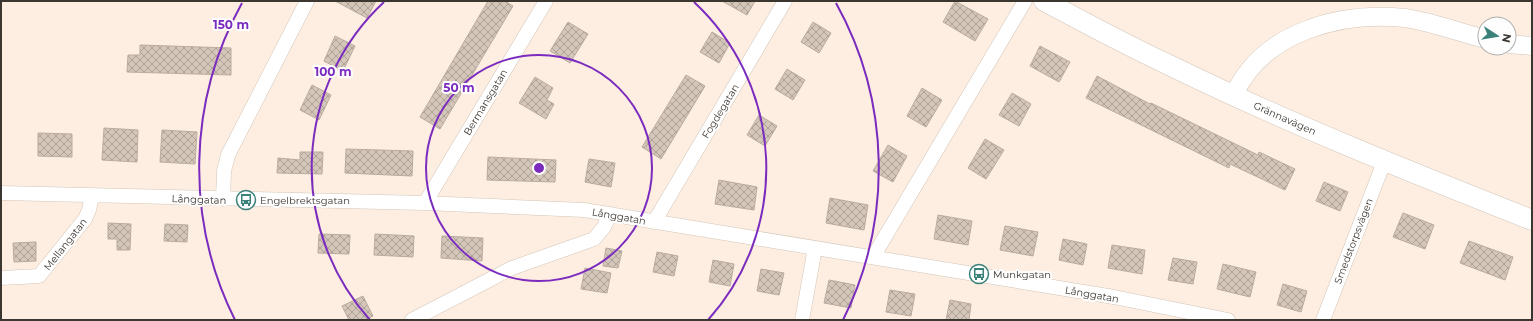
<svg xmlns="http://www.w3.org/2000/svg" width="1533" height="321" font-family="Montserrat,sans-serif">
<defs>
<pattern id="building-cross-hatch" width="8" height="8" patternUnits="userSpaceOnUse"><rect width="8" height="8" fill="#d5c6ba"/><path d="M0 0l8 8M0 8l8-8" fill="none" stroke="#aea298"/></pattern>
</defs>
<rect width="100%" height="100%" fill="#fdeee1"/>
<!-- building -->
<path fill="url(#building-cross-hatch)" stroke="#b9ab9f" d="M335,1H376L367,18Z
M488,1H505L513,6L440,129L420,117Z
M722,1H755L747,15Z
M955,1L988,19L975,41L943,22Z
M568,22L588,34L570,63L550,51Z
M813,22L831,33L819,53L801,42Z
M712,32L730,43L719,63L700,52Z
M335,36L355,46L343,71L324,61Z
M140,45L231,48V75L127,72L128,55H140Z
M1040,46L1070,62L1059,82L1030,66Z
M787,69L805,80L793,100L775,89Z
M686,75L705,86L661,159L642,147Z
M1097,76L1150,104L1151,103L1258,155L1259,152L1295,169L1285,190L1230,164L1229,168L1086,98Z
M535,77L553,88L547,100L554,104L546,119L519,103Z
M312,85L331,95L319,120L300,110Z
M922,88L942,100L926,127L907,116Z
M1012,93L1031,104L1019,126L999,115Z
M759,115L777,126L765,146L747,135Z
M104,128L138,130L137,162L102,160Z
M162,130L197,132L195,164L160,162Z
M38,133L72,134V157L38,156Z
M985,139L1004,150L986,179L968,168Z
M888,145L907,156L893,182L873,171Z
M346,149L413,151L412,176L345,173Z
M300,152H323L322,174L277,173L278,158L300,160Z
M488,157L556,160L555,182L487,180Z
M589,159L615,163L611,187L585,182Z
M719,180L757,187L754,210L715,204Z
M1324,182L1348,192L1340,211L1316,201Z
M830,198L868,205L864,230L826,223Z
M1403,213L1434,225L1425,249L1393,237Z
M938,215L972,221L968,245L934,239Z
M108,223L131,224L130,250H117V239H108Z
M165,224L188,225L187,242L164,241Z
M1005,226L1038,232L1033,256L1000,250Z
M319,234L350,235L349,254L318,253Z
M375,234L414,236L413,257L374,255Z
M442,236L483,238L482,261L441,258Z
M1063,239L1087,244L1083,265L1059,260Z
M1469,241L1513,257L1505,280L1460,263Z
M36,242V261L14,262L13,243Z
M1112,245L1145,250L1142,274L1108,268Z
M606,248L622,251L618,268L603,266Z
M657,252L678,256L674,276L653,272Z
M1173,258L1197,262L1193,284L1168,280Z
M713,260L734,264L730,286L709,282Z
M1223,264L1256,272L1250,297L1217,289Z
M585,268L611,273L607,293L581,289Z
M761,269L784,273L779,295L757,291Z
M829,280L855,285L851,308L824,303Z
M1283,284L1307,291L1301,312L1277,305Z
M890,290L915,294L911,316L886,312Z
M363,296L373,316L365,320H349L342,306Z
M950,300L971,304L969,320H946Z"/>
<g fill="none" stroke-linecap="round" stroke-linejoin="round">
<!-- minor casing -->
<g stroke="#d3c5b8" stroke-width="15">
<path id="minor" d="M1,193L425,203L584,210L1114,297L1228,320
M223,199L224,171L228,155L307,1
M425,203L546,1
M654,222L785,1
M873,257L1025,1
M1,278L39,276L85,219L89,210L92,196
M412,320L512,268L594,239L604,227L610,214
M802,320L815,248
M1323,320L1384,162"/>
</g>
<!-- tertiary casing -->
<g stroke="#d3c5b8" stroke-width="19">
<path id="tertiary" d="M1509,44L1532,46
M1234,95C1263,31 1340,12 1405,18C1428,21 1462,33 1485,39"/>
</g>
<!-- secondary casing -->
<g stroke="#d3c5b8" stroke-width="21">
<path id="secondary" d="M1044,1C1084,22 1124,44 1165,63C1285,122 1408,171 1532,220"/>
</g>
<!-- minor -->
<use href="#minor" stroke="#fff" stroke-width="14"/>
<!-- tertiary -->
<use href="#tertiary" stroke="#fff" stroke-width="18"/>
<!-- secondary -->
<use href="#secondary" stroke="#fff" stroke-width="20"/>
</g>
<!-- distance rings -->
<g fill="none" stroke="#7b2cbf" stroke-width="2">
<circle cx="539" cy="168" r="113"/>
<path d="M370 320A227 227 0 0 1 384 2M694 2A227 227 0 0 1 708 320"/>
<path d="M235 320A340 340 0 0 1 242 3M836 3A340 340 0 0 1 843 320"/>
</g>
<!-- icons -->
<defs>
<g id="bus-ring" transform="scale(1)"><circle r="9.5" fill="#fefefe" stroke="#3a817a" stroke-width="1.5"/><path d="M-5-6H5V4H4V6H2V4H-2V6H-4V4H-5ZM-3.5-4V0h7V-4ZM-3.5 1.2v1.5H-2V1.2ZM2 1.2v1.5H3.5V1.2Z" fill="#3a817a"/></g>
</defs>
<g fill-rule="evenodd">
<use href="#bus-ring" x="246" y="200"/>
<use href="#bus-ring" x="979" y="274"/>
</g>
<g text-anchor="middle" stroke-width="4" stroke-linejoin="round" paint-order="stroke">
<!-- street labels -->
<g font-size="10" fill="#3c3631" stroke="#fefefe">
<text transform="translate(485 102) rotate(-59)" y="4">Bermansgatan</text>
<text transform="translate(720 111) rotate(-59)" y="4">Fogdegatan</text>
<text transform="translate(1285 118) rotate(24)" y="4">Grännavägen</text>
<text transform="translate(199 199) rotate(2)" y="4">Långgatan</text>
<text transform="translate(619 216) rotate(10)" y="4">Långgatan</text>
<text transform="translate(1353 241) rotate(-69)" y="4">Smedstorpsvägen</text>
<text transform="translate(65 244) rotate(-52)" y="4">Mellangatan</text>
<text transform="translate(1092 294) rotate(10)" y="4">Långgatan</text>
</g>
<!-- poi labels -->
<g font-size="10" fill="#3c3631" stroke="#fefefe" text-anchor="start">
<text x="260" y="204">Engelbrektsgatan</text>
<text x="993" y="278">Munkgatan</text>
</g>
</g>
<circle cx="539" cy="168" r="6" fill="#7b2cbf" stroke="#fefefe" stroke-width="2"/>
<g font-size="12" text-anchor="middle" font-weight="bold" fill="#7b2cbf" stroke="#fefefe" stroke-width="4" stroke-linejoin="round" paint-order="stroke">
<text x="231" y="29">150 m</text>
<text x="333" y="76">100 m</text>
<text x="459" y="92">50 m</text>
</g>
<!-- border -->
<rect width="1533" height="321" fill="none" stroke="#3c3631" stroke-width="4"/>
<!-- north arrow -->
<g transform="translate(1497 36) rotate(102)"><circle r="19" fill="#fefefe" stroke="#b0aeac"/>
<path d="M0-3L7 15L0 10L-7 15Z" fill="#3a817a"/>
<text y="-6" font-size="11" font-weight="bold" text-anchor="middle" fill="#3c3631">N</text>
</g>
</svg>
